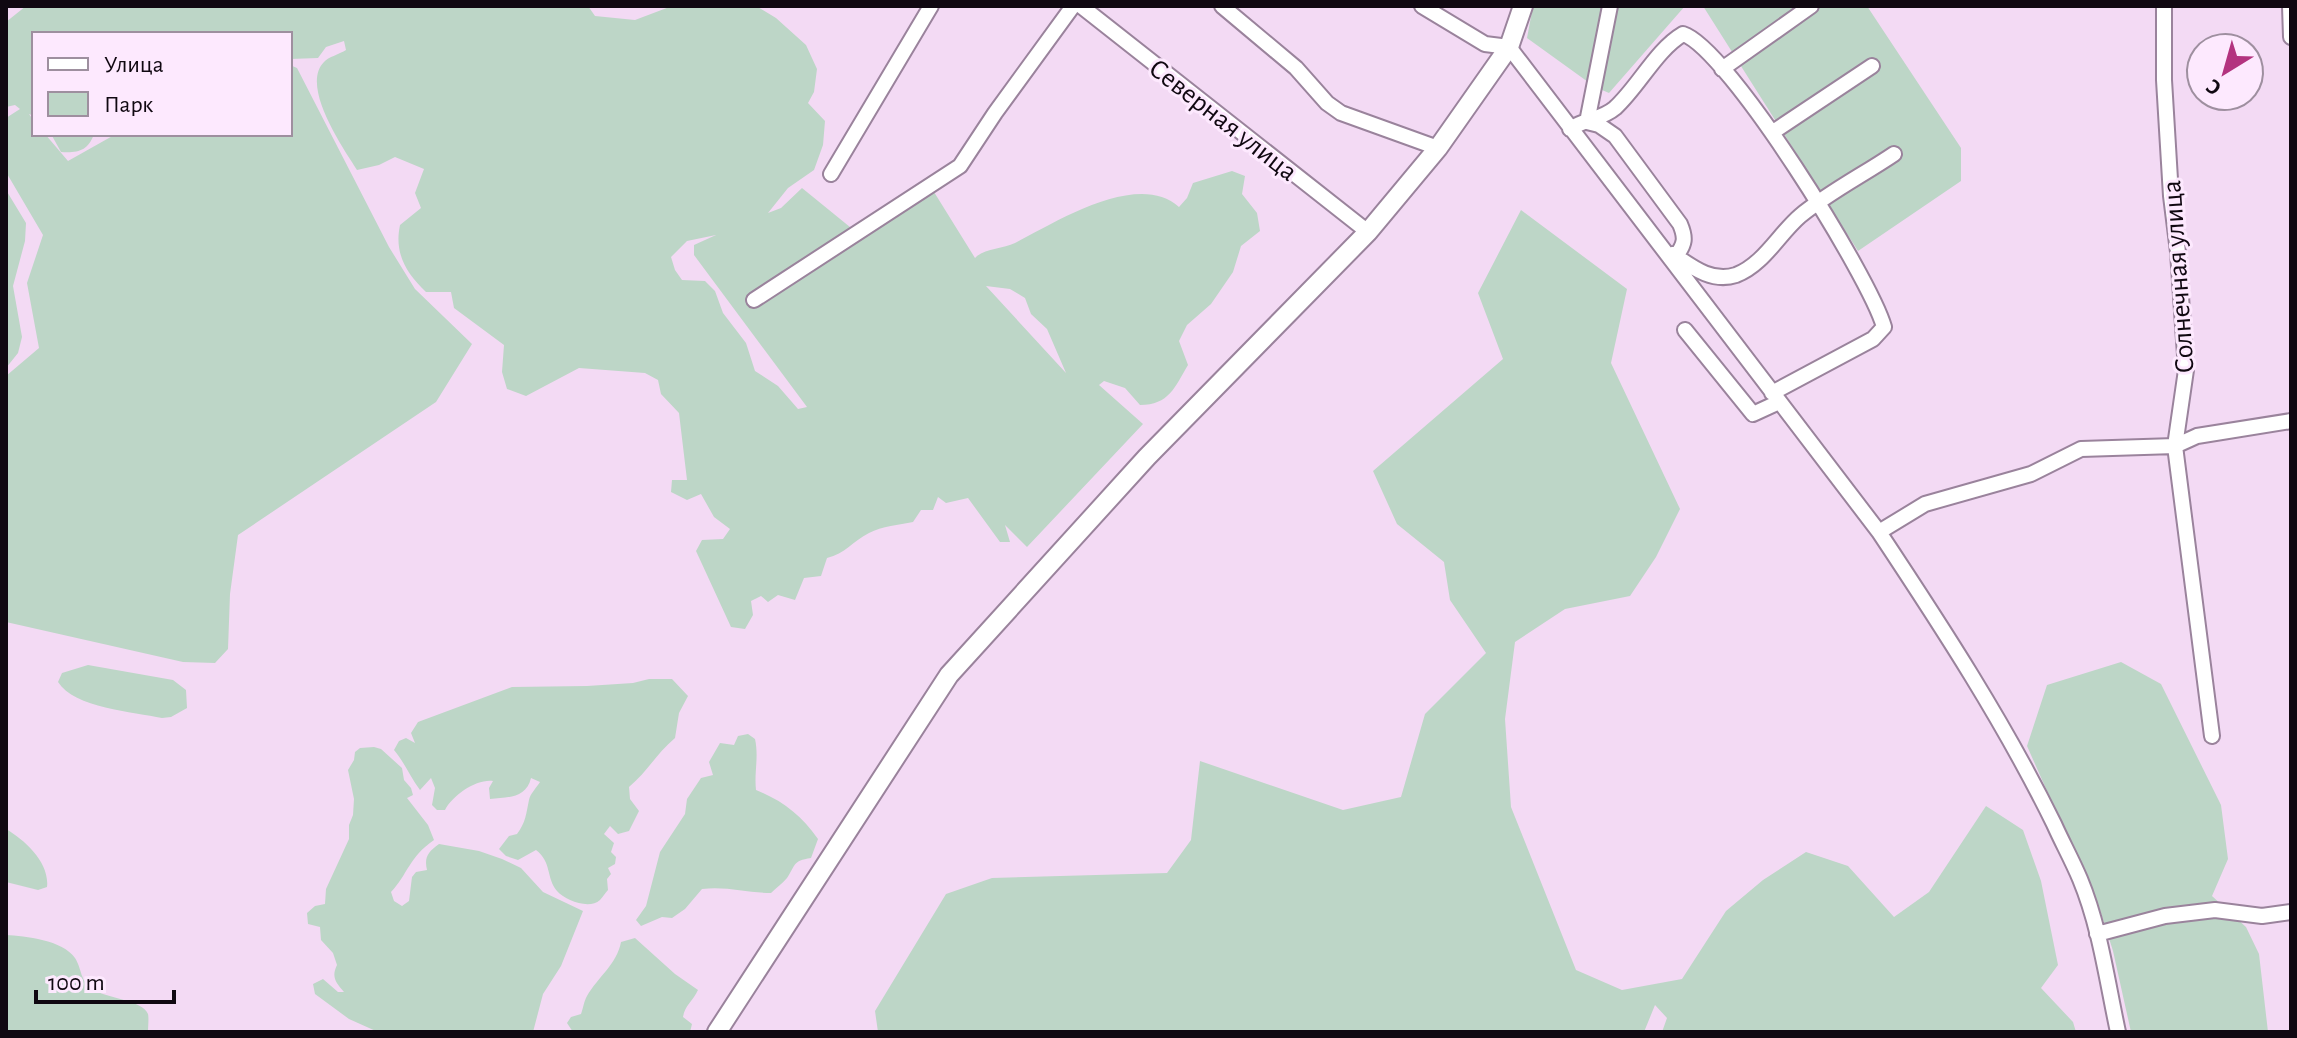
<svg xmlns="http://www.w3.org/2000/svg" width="2297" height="1038" font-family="'Alegreya Sans',sans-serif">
<rect width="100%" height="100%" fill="#f3daf4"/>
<!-- green -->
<path fill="#bdd6c7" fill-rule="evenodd" d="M26,6H588L595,16L635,20L672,6H756L776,18L806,45L817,69L814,92L808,103L825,121L823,145L814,170L788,188L768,213L781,208L802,188L861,236L934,192L975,258C984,248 1003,249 1015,243C1056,222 1138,170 1179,207L1187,198L1193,183L1232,171L1245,176L1242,194L1257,213L1260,231L1241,246L1233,272L1211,304L1187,325L1179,341L1188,365C1175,387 1169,405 1140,405L1125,388L1104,381L1099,385L1143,424L1027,547L1005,525L1010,542H1000L968,498L946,503L938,497L933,510H921L913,522C899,525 882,526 869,533C853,541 845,554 827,558L821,576L804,578L795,600L778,595L768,602L761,596L751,601L753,615L745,629L731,627L696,551L702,540L723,539L730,529L714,517L701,494L687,500L671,492L672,480H687L679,413L661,394L658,380L645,373L579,368L526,396L507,389L502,372L504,345L454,308L451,292H426C406,273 394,253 400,225L421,208L415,193L424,169L395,157L379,165L357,170C343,148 300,86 324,62C328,57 340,54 346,50L344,41L326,47L318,58L290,59V34H34V116L29,114L34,121V134H45L68,161L116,134H290V65L297,68L389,247L415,289L472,344L436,402L238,535L230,594L228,649L215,663L183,662L6,622V376L39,348L27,283L43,235L6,172V118L20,109L15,105L6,107V22ZM716,235L694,245V255L807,407L798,409L778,386L755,371L746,343L723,313L715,291L705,281L682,280L675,270L671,257L687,241ZM986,286L1010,289L1025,298L1031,314L1047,329L1066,373Z
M1533,6H1685L1609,93L1595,87L1527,38Z
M1703,6H1867L1961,148V181L1858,251Z
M51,134H94C88,151 78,153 61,152Z
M6,190L26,223L25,241L13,286L22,337L18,353L6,368Z
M1521,210L1627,289L1611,363L1680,509L1656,557L1630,596L1565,609L1515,642L1505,719L1511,807L1576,970L1622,990L1682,979L1726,911L1763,880L1806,852L1848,866L1894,917L1929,892L1986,806L2023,830L2041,881L2058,965L2041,988L2073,1022L2076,1032H1662L1667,1018L1655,1005L1644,1032H878L875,1011L946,894L992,878L1167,873L1191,840L1200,761L1343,810L1401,797L1425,714L1486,653L1450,600L1444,562L1397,524L1373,471L1503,359L1478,293Z
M2121,662L2161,684L2221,805L2228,859L2212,896L2246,927L2259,954L2268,1032H2131L2113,951L2100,910L2027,746L2047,685Z
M88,665L173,680L186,690L187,708L171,717L162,718C134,712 74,708 58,682L62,673Z
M649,679H672L688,696L679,713L675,738C657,753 647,772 629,787L630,799L639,811L629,831L618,834L610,826L604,834L614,843L611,852L616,857L615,864L608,868L611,874L607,879L608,890C605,893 603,897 600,900C589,910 565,900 557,891C546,878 552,862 536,850L518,860L506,856L499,849L509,836L517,834C526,822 526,814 529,800C530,794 537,787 540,782L531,778C526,799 507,797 490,799L489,788L493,781C476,779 453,795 445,810H437L432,805L435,788L431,778L420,790C410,777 405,763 394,750L399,741L406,738L415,743L411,733L418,722L512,687L587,686L633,683Z
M748,734L755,739C759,757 754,772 756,790C783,801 801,815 818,839L811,858C792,861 796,865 787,878C783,883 776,888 771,893C747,893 727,886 702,889L685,909L672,918L662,917L641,926L636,920L646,906L660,852L685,814L687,799L701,778L713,775L709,762L720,743L734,745L738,736Z
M374,747L381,749L402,768L404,780L411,788L413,795L407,798L428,825L434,840C409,857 408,874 391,892L394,901L402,906L409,901L412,877L416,872L427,870C424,857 428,852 439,844L479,851L502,859L521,868L543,892L583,911L561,966L543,994L533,1032H378L349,1019L315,994L313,984L323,979L338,992H344C336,983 331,977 337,965L333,953L321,940L320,927L308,924L307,913L315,906L325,904L326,889L349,839V825L353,815L354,799L348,770L354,760L355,752L360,748Z
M6,829C25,840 50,863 47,887L38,890L6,882Z
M6,935C25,936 63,940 75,958C82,969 80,981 92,989C105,998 143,1000 148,1014C149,1018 148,1027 148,1032H6Z
M635,938L675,974L698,990C693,1001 685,1005 683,1017L692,1024L690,1032H573L567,1023L571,1017L581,1014C583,1009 584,1001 587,996C598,977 617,964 621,942Z"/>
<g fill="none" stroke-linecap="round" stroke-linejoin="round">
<!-- minor casing -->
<g stroke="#9a839c" stroke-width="18">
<path id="minor" d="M1081,6L1368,232
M1222,6L1296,68L1327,103L1341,113L1438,148
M1422,6L1485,44L1509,47L1879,532C1942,627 2004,722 2054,824C2062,842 2072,860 2080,879C2100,927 2107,981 2118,1032
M1610,6L1587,122L1599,125L1615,136L1680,224C1686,238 1685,244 1676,256
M2164,6V80L2171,196L2178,252L2186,370L2175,446L2212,736
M2290,6L2291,37
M1722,69L1811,6
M1570,129C1584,119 1601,120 1615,108C1639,86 1656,50 1683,34C1728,48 1870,277 1884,327L1873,339L1772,393
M1773,132L1872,66
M831,174L931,6
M1673,254C1692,267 1712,283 1736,275C1763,265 1779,234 1800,216C1829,192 1863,175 1894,154
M754,300L960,166L995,113L1073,6
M1685,330L1753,414L1779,402
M1879,532L1925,504L2031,474L2081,449L2175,446L2197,436L2291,421
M2097,934L2165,916L2215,910L2262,916L2291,912"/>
</g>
<!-- major casing -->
<g stroke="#9a839c" stroke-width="22">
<path id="major" d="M717,1032L949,675L1147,457L1368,232L1438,148L1509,47L1523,6"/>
</g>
<!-- minor -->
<use href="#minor" stroke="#fff" stroke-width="14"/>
<!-- major -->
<use href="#major" stroke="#fff" stroke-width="18"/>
</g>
<g text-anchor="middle" stroke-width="6" stroke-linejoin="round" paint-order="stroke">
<!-- street labels -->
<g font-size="28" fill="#100811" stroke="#fde9fe">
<text transform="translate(1224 119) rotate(38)" y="10">Северная улица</text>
<text transform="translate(2177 277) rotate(-94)" y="10">Солнечная улица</text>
</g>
</g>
<!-- border -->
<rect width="2297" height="1038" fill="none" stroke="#100811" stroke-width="16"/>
<!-- legend -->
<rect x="32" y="32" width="260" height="104" fill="#fde9fe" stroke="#9e8f9f" stroke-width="2"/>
<rect x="48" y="58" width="40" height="12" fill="#ffffff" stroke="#9e8f9f" stroke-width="2"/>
<text x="104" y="72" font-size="24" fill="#100811">Улица</text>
<rect x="48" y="92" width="40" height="24" fill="#bdd6c7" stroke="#9e8f9f" stroke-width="2"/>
<text x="104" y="112" font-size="24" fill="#100811">Парк</text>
<!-- north arrow -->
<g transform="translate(2225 72) rotate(217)"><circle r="38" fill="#fde9fe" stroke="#9e8f9f" stroke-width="2"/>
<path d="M0-6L14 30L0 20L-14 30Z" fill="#b3337f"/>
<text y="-12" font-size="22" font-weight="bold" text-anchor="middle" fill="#100811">С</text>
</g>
<!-- scale -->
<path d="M36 990v12h138v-12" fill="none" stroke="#100811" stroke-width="4"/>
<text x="48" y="990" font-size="24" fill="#100811" stroke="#fde9fe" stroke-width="6" paint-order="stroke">100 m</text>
</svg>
